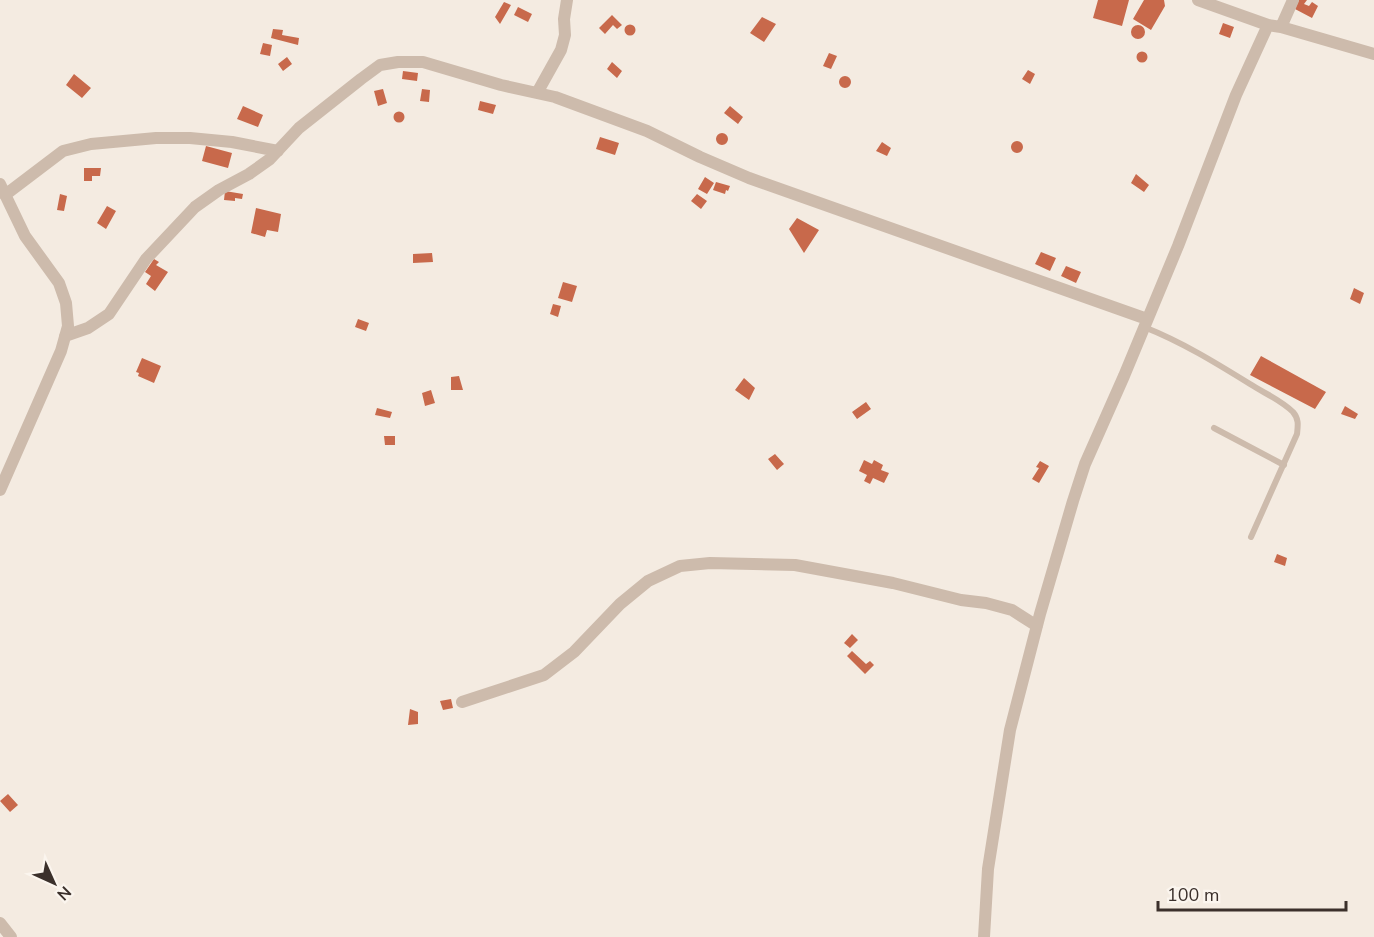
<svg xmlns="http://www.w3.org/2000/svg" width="1374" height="937" font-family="'Nunito Sans',sans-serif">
<rect width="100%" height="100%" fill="#f4ebe1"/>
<!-- building -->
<path fill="#c8694b" d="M1098,0H1129L1122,26L1093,18Z
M1144,0H1164L1165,6L1151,30L1133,19Z
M1299,0H1307L1304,4L1309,6L1312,2L1318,6L1312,18L1295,9Z
M504,2L511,5L500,24L495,17Z
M518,7L532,14L528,22L514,15Z
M612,15L622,25L617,29L613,25L605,34L599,28Z
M762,17L776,24L764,42L750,33Z
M1223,23L1234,27L1230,38L1219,34Z
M624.5 30a5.5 5.5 0 1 1 11 0a5.5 5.5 0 1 1-11 0Z
M1131 32a7 7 0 1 1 14 0a7 7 0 1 1-14 0Z
M273,29L283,30L282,35L299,38L298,45L271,38Z
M263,43L272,45L270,56L260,54Z
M1136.5 57a5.5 5.5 0 1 1 11 0a5.5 5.5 0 1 1-11 0Z
M829,53L837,56L831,69L823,66Z
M287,57L292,64L283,71L278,64Z
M612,62L622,71L617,78L607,69Z
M1028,70L1035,74L1030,84L1022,79Z
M403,71L418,73L417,81L402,79Z
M74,74L91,88L82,98L66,85Z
M839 82a6 6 0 1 1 12 0a6 6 0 1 1-12 0Z
M383,89L387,103L378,106L374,91Z
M422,89L430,90L429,102L420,101Z
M480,101L496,105L493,114L478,110Z
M243,106L263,115L258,127L237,119Z
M730,106L743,117L738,124L724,113Z
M393.5 117a5.5 5.5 0 1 1 11 0a5.5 5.5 0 1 1-11 0Z
M716 139a6 6 0 1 1 12 0a6 6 0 1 1-12 0Z
M600,137L619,143L615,155L596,149Z
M1011 147a6 6 0 1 1 12 0a6 6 0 1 1-12 0Z
M882,142L891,148L887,156L876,151Z
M206,146L232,153L228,168L202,161Z
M84,168H101L100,176H92V181H84Z
M1136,174L1149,185L1144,192L1131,183Z
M705,177L714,183L707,194L698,189Z
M716,182L730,186L728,191L726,190L725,194L713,190Z
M225,191L243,194L242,199L235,198V201L224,200Z
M60,194L67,196L64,211L57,210Z
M697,194L707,201L701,209L691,201Z
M107,206L116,211L106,229L97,223Z
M256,208L281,214L278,232L267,230L265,237L251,233Z
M797,218L819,230L804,253L789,229Z
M1041,252L1056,258L1050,271L1035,264Z
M432,253L433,262L413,263V254Z
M154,259L159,262L156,265L168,272L155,291L146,284L151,276L145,272Z
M1066,266L1081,272L1076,283L1061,276Z
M563,282L577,286L572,302L558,298Z
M1354,288L1364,293L1360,304L1350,299Z
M553,304L561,306L558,317L550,314Z
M358,319L369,323L366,331L355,327Z
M1261,356L1326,392L1315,409L1250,375Z
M142,358L161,366L154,383L138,376L139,373L136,372Z
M459,376L463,390H451V377Z
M744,378L755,388L749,400L735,390Z
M431,390L435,403L425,406L422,393Z
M866,402L871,409L857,419L852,412Z
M1345,406L1358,414L1355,419L1341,414Z
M377,408L392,412L390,418L375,415Z
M384,436H395V445H385Z
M775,454L784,464L777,470L768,459Z
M864,460L872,464L874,460L883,465L881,470L889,473L884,483L873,478L870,484L864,481L867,475L859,471Z
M1040,461L1049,466L1039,483L1032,479L1039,468L1036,467Z
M1277,554L1287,558L1285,566L1274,562Z
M852,634L858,640L850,648L844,643Z
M852,651L866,664L870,661L874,665L865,674L847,656Z
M451,699L453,708L443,710L440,701Z
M410,709L418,712V724L408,725Z
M8,794L18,805L10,812L0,801Z"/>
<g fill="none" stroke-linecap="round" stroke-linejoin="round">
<!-- service -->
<path stroke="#cdbbac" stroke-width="6" d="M1144,327C1182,342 1216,363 1250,384C1264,393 1281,400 1293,412C1299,419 1298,425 1297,434L1251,537
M1214,428L1284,465"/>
<!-- minor -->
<path stroke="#cdbbac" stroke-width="12" d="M1198,0L1268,25L1281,27L1374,54
M1281,27L1293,0
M537,93L561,50L565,35L564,19L567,0
M0,184L25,236L59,283L66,303L68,326L61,351L0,490
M5,195L63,151L91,144L156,138H190L232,142L278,151
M65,336L88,328L109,314L146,259L195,207L219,190L249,174L270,159L299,128L361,79L380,65L398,62H423L501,85L555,97L647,131L700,157L749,178L1147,319
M462,702L544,675L574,652L620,604L648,581L680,566L710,563L795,565L893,583L961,600L986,603L1012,610L1037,626
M0,923L11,937
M984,937L988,869L1010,730L1040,614L1073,501L1085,464L1124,376L1178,246L1236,95L1268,25"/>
</g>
<!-- north arrow -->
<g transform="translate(54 883) rotate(135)" stroke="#fbf5ee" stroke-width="4.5" paint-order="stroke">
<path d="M0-4.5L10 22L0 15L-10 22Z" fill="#3b302b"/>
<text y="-9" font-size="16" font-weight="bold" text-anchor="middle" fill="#3b302b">N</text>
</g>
<!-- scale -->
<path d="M1158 901v9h188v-9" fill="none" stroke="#3b302b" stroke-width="3"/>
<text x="1167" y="901" font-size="18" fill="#3b302b" stroke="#fbf5ee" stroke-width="4.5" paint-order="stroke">100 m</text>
</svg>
